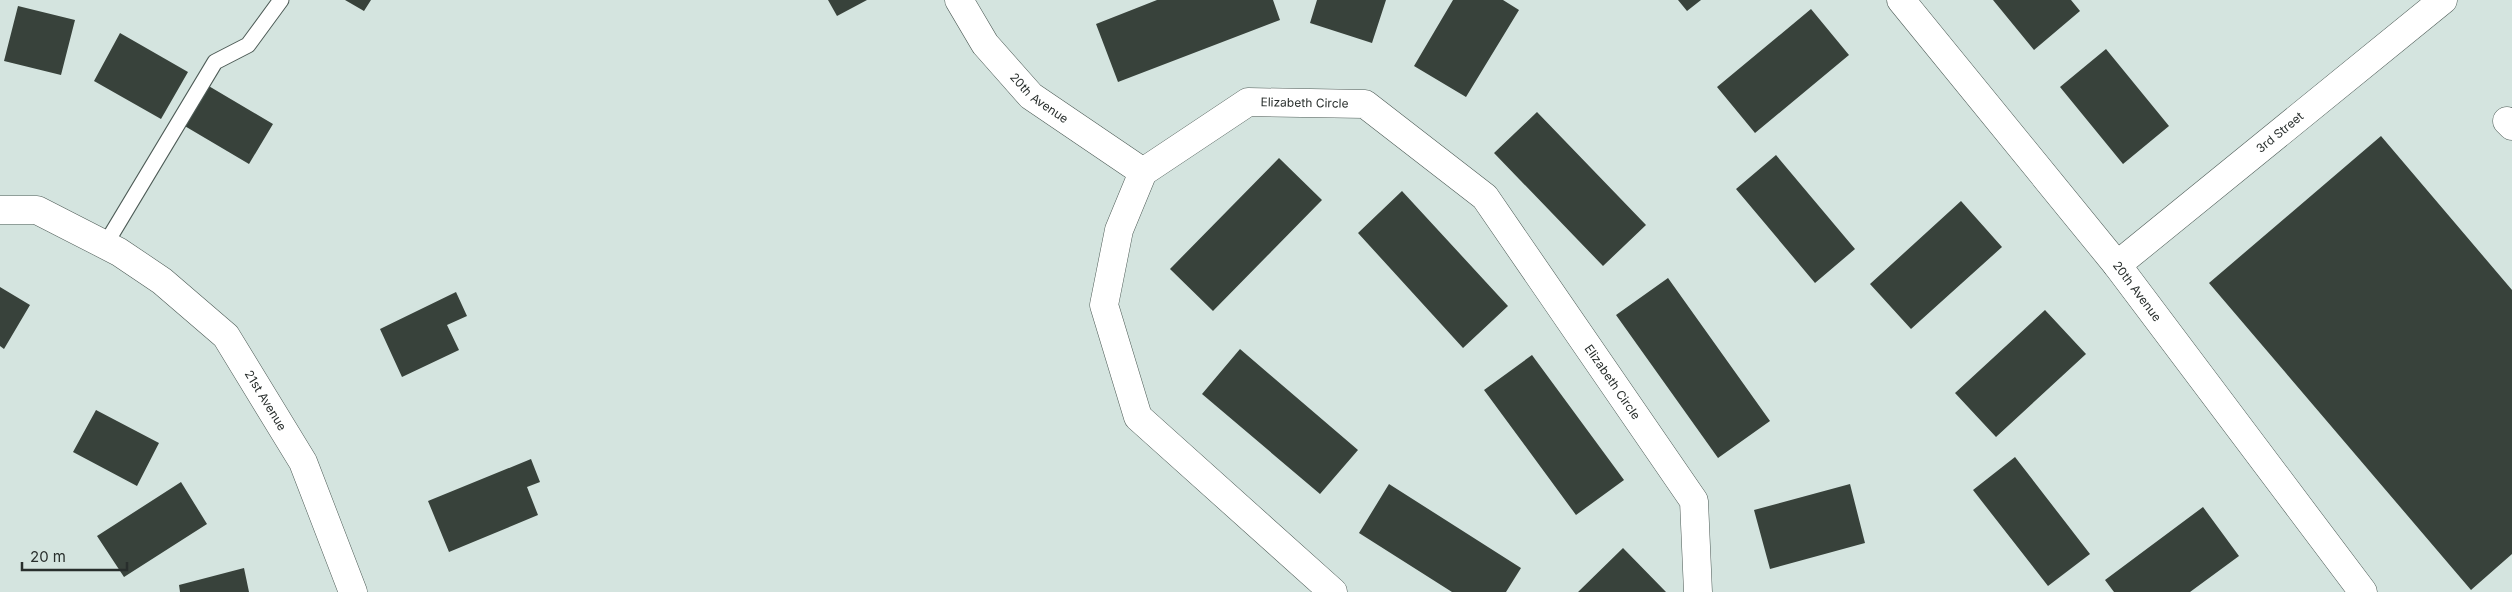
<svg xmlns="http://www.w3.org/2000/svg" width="2512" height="592" font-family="Inter,sans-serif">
<rect width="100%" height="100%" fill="#d4e4df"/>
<!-- building -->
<path fill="#38423b" d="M345,0H371L364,11Z
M828,0H867L837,16Z
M1157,0H1273L1280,20L1118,82L1096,24Z
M1317,0H1386L1372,43L1310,23Z
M1453,0H1503L1519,10L1466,97L1414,66Z
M1678,0H1701L1687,11Z
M1993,0H2071L2080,11L2034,50Z
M18,6L75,20L61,75L4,61Z
M1811,9L1849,55L1755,133L1717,87Z
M120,33L188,72L161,119L94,81Z
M2106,49L2169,126L2123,164L2060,87Z
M207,85L273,124L249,164L183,125Z
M1537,112L1646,225L1603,266L1494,153Z
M2381,136L2512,290V554L2471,590L2209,283Z
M1776,155L1855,249L1815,283L1736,189Z
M1279,158L1322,200L1213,311L1170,269Z
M1402,191L1508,306L1463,348L1358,233Z
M1961,201L2002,247L1911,329L1870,284Z
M1668,278L1770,421L1718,458L1616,315Z
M0,287L30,305L4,349L0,346Z
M456,292L467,316L447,325L459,350L402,377L380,329Z
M2045,310L2086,354L1996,437L1955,393Z
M1240,349L1358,450L1320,494L1202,394Z
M1532,355L1624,480L1576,515L1484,390Z
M96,410L159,443L137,486L73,452Z
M2015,457L2090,554L2048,586L1973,490Z
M531,459L540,482L527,487L538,515L449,552L428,501Z
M181,482L207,524L124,577L97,536Z
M1389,484L1521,568L1506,592H1452L1359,533Z
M1850,484L1865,543L1770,569L1754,510Z
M2203,507L2239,556L2190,592H2114L2105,580Z
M1623,548L1666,592H1578Z
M244,568L249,592H180L179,585Z"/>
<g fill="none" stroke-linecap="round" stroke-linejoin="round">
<!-- lane casing -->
<g stroke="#4d5b56" stroke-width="17">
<path id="lane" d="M105,245L215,62L248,45L281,0"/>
</g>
<!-- street casing -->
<g stroke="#4d5b56" stroke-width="29">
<g id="street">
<path id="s1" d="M959,0L985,44L1031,96L1143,172"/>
<path id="s2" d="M1901,0L2117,265L2363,592"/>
<path d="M2507,121L2512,126"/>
<path id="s3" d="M0,210H37L119,252L162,281L226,336L303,462L353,592"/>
<path id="s4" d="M2117,265L2443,0"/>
<path id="s5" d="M1333,592L1138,417L1104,305L1119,230L1143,172L1248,102L1365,104L1485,197L1694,501L1698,592"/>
</g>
</g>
<!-- lane -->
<use href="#lane" stroke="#fff" stroke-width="15"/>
<!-- street -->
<use href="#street" stroke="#fff" stroke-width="28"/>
</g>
<g text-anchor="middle" stroke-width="5" stroke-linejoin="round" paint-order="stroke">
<!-- street labels -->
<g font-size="12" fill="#282e2c" stroke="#d4e4df">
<text dy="4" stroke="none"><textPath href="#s1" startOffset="128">20th Avenue</textPath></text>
<text dy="4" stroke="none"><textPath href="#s5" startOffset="701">Elizabeth Circle</textPath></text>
<text dy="4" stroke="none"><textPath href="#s4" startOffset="210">3rd Street</textPath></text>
<text dy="4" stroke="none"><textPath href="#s2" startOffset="375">20th Avenue</textPath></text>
<text dy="4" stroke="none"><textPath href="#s5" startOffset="1138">Elizabeth Circle</textPath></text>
<text dy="4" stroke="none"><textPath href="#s3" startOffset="341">21st Avenue</textPath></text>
</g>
</g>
<!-- scale -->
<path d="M22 562v8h105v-8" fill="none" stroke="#282e2c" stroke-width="2.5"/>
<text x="30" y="562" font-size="15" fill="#282e2c" stroke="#d4e4df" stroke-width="4" paint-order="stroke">20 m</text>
</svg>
